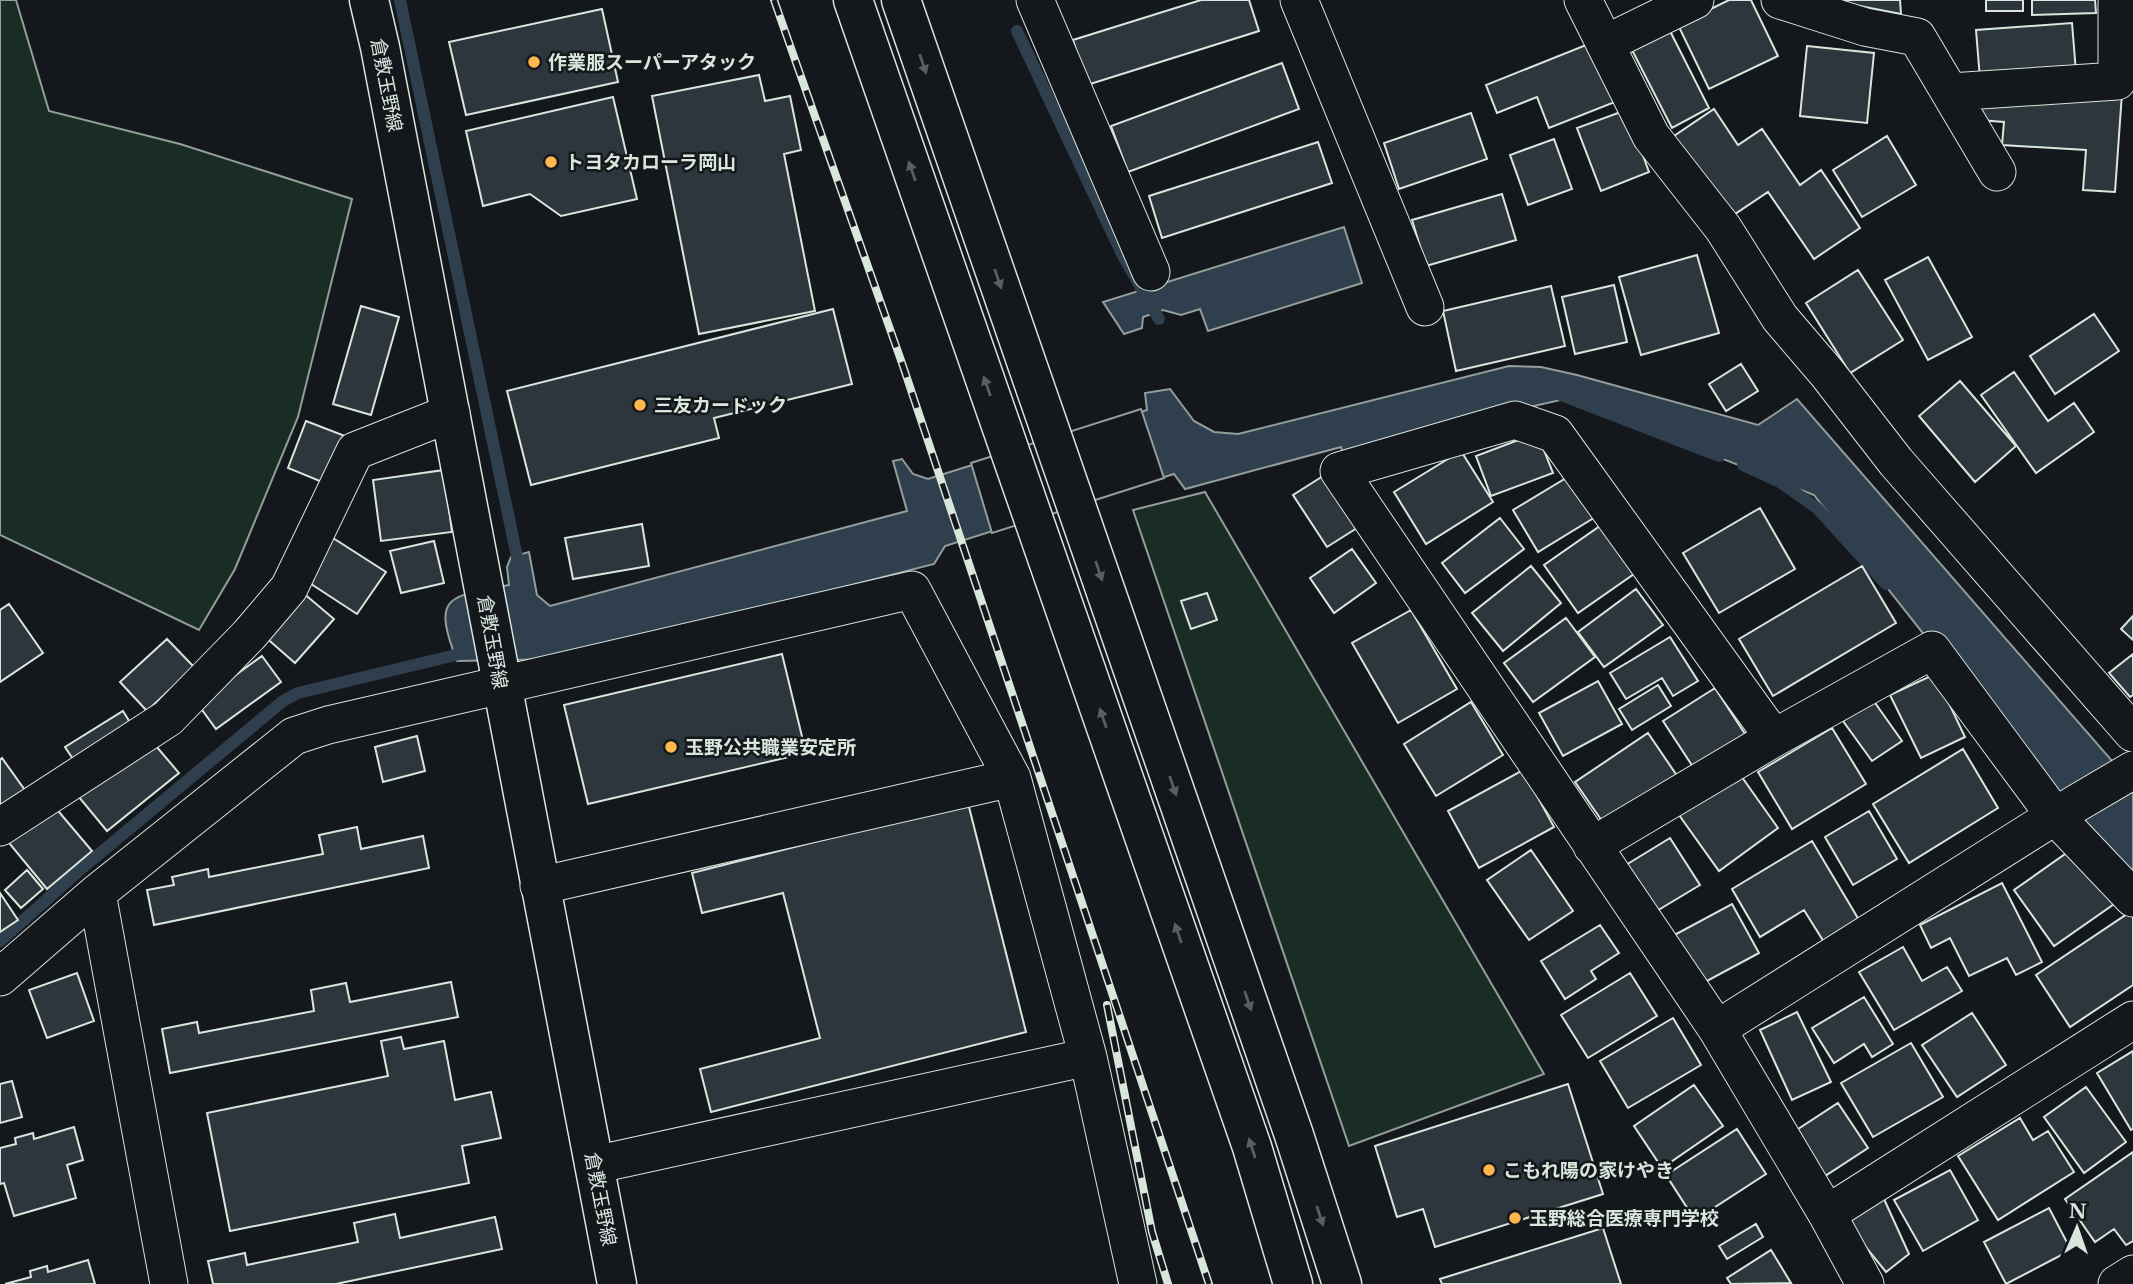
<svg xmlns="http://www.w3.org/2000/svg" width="2133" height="1284" font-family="'Libre Baskerville','Noto Sans JP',serif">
<rect width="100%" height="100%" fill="#14181c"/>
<!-- green -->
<path fill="#1a2d24" stroke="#939e99" stroke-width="2" d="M0,0H16L49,111L180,144L352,199L298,417L235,569L199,630L0,535Z
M1205,492L1544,1074L1349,1146L1133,510Z"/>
<!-- water -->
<path fill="#2f3f4d" stroke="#939e99" stroke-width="2" d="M1344,227L1362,283L1208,331L1200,309L1181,315L1163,310L1143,317L1142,328L1124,334L1103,302Z
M1509,366L1541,367L1577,375L1758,425L1797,399L2133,785V878L2048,792L1814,495L1569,398L1512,411L1344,457L1341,447L1185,489L1174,474L945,546L934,564L562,659L457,661C431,594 449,597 509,585L507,567L511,557L529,552L537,595L550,606L907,511L893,461L902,459L913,474L928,479L1147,410L1145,393L1170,389L1194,421L1214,432L1238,434Z"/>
<!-- pier -->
<path fill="#14181c" stroke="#939e99" stroke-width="2" d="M1141,409L1164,478L992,533L971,463Z"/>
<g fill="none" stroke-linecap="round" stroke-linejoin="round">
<!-- stream -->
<path stroke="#2f3f4d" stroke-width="12" d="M400,0L520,571
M1017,31L1122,254L1159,319
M1553,392L1719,456
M1743,465L1780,482L1817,508L1886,584
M0,941L81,869L283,701L298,693L468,652"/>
</g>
<!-- building -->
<path fill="#2c363c" stroke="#d8e6dc" stroke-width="2" d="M1201,0H1249L1259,31L1087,85L1073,40Z
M1729,0H1751L1778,56L1709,89L1678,25Z
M1829,0H1900L1901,14Z
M1986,0H2023V11H1986Z
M2032,0H2095L2096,13L2032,15Z
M602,9L618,82L466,115L449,42Z
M2072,23L2076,72L1980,79L1976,30Z
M1670,31L1709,108L1672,128L1632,50Z
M1596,41L1620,100L1549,128L1537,97L1497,113L1486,85Z
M1807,46L1874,53L1867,123L1800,116Z
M1282,63L1299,109L1128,172L1111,126Z
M759,75L765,101L790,96L801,150L784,154L815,311L699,334L652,96Z
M1980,79L2122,93L2115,192L2083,190L2086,150L2002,145L2004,122L1966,119Z
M613,97L637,199L561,216L530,194L483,206L466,131Z
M1714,109L1738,145L1762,129L1800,185L1821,170L1860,228L1814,259L1768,192L1723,222L1668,140Z
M1626,110L1649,172L1601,191L1577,128Z
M1471,113L1487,159L1399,189L1384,143Z
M1887,136L1916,185L1862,217L1833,170Z
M1554,139L1572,189L1528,205L1510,155Z
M1318,142L1332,183L1162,238L1149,196Z
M1502,194L1516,240L1426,266L1412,220Z
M1697,255L1719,333L1641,355L1619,277Z
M1928,257L1972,337L1928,360L1885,280Z
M1858,270L1903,340L1850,373L1806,303Z
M1614,285L1627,342L1575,354L1562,297Z
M1551,286L1565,346L1456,371L1443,311Z
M361,306L399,317L371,415L333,404Z
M833,309L852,384L714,418L719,438L531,485L507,391Z
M2094,314L2119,351L2055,394L2030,356Z
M1741,364L1758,391L1726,411L1709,384Z
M2014,372L2048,421L2074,403L2094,432L2036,473L1981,395Z
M1960,381L2016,446L1975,482L1919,416Z
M306,421L345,436L327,484L288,468Z
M1537,433L1553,473L1491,496L1476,456Z
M1461,451L1493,502L1426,544L1394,492Z
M444,470L452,532L381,541L373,480Z
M1571,475L1597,516L1538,552L1513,510Z
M1323,476L1357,528L1327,547L1293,495Z
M1760,508L1795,569L1719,613L1683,553Z
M1500,518L1524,549L1465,593L1442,563Z
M642,524L649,566L573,579L565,538Z
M1600,526L1634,574L1578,613L1544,565Z
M333,538L386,572L357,614L305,580Z
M434,541L444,583L401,593L390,551Z
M1352,549L1376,583L1334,613L1310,578Z
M1531,566L1561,603L1503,651L1472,613Z
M1862,566L1896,623L1773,696L1739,639Z
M1636,589L1663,625L1604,667L1578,632Z
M302,592L334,619L295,663L264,636Z
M1207,593L1217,620L1191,629L1181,601Z
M9,604L43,653L0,682V610Z
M1411,610L1457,689L1398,723L1352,643Z
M2133,616V640L2121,629Z
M1566,618L1595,657L1533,702L1504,663Z
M1670,637L1698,681L1673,696L1662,678L1626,699L1610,673Z
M167,639L194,667L147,711L120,682Z
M782,654L806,753L588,804L564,705Z
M2133,654V695L2130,697L2109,673Z
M262,656L281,682L216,729L197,703Z
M1935,674L1965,737L1921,758L1890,695Z
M1598,681L1622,724L1563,756L1539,713Z
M1658,685L1671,706L1632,730L1619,709Z
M1715,688L1747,737L1695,770L1663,721Z
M1873,700L1902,741L1872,761L1843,721Z
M1471,702L1503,755L1436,796L1404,744Z
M123,711L134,729L77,765L65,747Z
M1832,728L1866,784L1792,829L1758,772Z
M1648,733L1682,783L1609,831L1575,782Z
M417,736L425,771L383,782L375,747Z
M150,739L179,773L107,831L78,796Z
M1963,749L1998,808L1909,863L1873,804Z
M2,758L27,793L0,812V760Z
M1523,770L1554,827L1479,868L1448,811Z
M1739,773L1778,828L1719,871L1679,815Z
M968,803L1026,1032L711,1112L700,1069L820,1038L783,893L702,913L692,873Z
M54,806L92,851L47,889L9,843Z
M1869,811L1897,859L1853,885L1825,837Z
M357,827L361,849L423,836L429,868L154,925L147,890L174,885L172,877L208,869L209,877L323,854L319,835Z
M1670,838L1700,885L1650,915L1621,868Z
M1812,841L1859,920L1824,942L1804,910L1760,937L1732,889Z
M2078,845L2117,902L2054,946L2014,890Z
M1531,850L1573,911L1529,940L1487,880Z
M27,870L43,889L21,908L5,890Z
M2002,883L2042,962L2016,975L2007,958L1969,976L1950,938L1931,948L1920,925Z
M0,893L18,920L0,932Z
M1732,904L1759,953L1694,988L1667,939Z
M2133,910V985L2070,1027L2036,975Z
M1600,925L1619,953L1591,971L1596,979L1565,999L1541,961Z
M1903,947L1922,981L1947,967L1962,991L1894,1030L1859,972Z
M77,973L94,1021L47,1038L29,990Z
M1630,973L1657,1016L1588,1058L1561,1015Z
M451,982L458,1017L170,1073L162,1029L197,1022L199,1033L314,1011L311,990L346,983L350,1002Z
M1864,997L1893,1044L1872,1057L1864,1044L1834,1063L1812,1028Z
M1797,1012L1831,1082L1792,1100L1760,1030Z
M1972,1013L2006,1065L1957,1097L1922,1045Z
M1673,1018L1701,1065L1628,1108L1600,1061Z
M401,1037L404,1049L444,1041L455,1100L491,1092L501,1138L462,1146L469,1183L230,1231L207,1113L388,1076L381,1041Z
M1911,1043L1943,1097L1873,1137L1841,1083Z
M2133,1051V1129L2131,1130L2097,1073Z
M12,1081L22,1117L0,1123V1084Z
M1568,1084L1603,1194L1435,1247L1423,1209L1397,1217L1375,1146Z
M1694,1085L1723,1126L1662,1168L1634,1126Z
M2086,1087L2126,1142L2084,1173L2044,1117Z
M1838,1103L1868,1148L1825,1176L1795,1131Z
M2020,1118L2033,1140L2048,1131L2074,1172L1998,1220L1958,1156Z
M74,1127L83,1160L67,1165L76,1198L14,1216L4,1183L0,1184V1148L16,1144L15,1138L33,1133L34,1139Z
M1737,1129L1766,1174L1695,1220L1666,1175Z
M2133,1152V1241L2126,1245L2114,1229L2095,1242L2065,1199Z
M1950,1170L1978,1220L1923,1251L1894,1200Z
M1884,1199L1909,1254L1886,1272L1842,1218Z
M2049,1208L2071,1250L2006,1284L1984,1242Z
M395,1214L400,1238L495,1217L502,1249L336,1284H213L208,1261L245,1253L247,1265L358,1242L354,1223Z
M1756,1224L1763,1237L1727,1259L1719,1246Z
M1603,1228L1621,1284H1442L1440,1279Z
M1771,1250L1791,1283L1731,1284L1727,1278Z
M88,1260L95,1284H5L31,1277L30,1271L47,1266L48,1272Z"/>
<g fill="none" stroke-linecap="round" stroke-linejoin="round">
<!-- street casing -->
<g stroke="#d8e6dc" stroke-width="39">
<path id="street" d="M1035,0L1151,272
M1299,0L1425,307
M1583,0L1651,136L1723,228L1780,318L1827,373L1896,462L2133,733
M1780,0L1865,27L1917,37L1997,172
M1605,44L1695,0
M1950,92L2117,81V0
M1774,738L1555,434L1515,420L1339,471L1717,1029L1827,1214L1865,1284
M0,827L168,718L249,635L289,588L355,451L451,413
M1592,846L1774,738L1932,650L2055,816L2133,898
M539,886L1012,778
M97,893L169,1284
M0,977L97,893L294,736L328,725L912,590L1012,778L1088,1057L1138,1284
M1717,1029L2055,816L2133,770
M594,1165L1088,1057
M1827,1214L2133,1020
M2117,1284L2133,1274"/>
</g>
<!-- secondary casing -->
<g stroke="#d8e6dc" stroke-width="41">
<path id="secondary" d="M853,0L1252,1147L1293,1284
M901,0L1294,1135L1342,1284"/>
</g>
<!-- primary casing -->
<g stroke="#d8e6dc" stroke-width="41">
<path id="primary" d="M369,0L380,47L617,1284"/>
</g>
<!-- street -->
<use href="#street" stroke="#14181c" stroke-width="37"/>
<!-- secondary -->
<use href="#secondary" stroke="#14181c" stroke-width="38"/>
<!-- primary -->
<use href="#primary" stroke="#14181c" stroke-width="38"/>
<!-- rail casing -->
<g stroke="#d8e6dc" stroke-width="8">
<path id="rail" d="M774,0L903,366L1209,1284
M1107,1005L1152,1232L1168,1284"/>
</g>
<!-- rail -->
<use href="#rail" stroke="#14181c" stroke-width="5" stroke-dasharray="16" stroke-linecap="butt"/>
</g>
<!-- one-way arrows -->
<defs><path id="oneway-solid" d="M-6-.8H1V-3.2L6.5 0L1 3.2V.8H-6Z" transform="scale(1.75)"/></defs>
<g fill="#59605f">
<use href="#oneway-solid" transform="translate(923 64) rotate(71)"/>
<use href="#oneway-solid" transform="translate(912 171) rotate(-109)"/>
<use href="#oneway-solid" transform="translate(998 279) rotate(71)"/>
<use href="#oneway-solid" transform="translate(987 386) rotate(-109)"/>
<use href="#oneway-solid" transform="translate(1099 571) rotate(71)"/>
<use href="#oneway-solid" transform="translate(1103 718) rotate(-109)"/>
<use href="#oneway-solid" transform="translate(1173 786) rotate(71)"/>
<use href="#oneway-solid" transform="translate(1178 933) rotate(-109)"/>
<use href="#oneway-solid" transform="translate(1248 1001) rotate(71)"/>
<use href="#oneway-solid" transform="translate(1252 1148) rotate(-108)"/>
<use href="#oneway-solid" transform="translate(1320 1216) rotate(72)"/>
</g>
<!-- markers -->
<g fill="#ffb74d" stroke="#14181c" stroke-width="2.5">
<circle cx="534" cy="62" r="7"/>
<circle cx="551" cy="162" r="7"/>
<circle cx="640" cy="405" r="7"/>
<circle cx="671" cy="747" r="7"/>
<circle cx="1489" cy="1170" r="7"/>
<circle cx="1515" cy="1218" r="7"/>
</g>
<g text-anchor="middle" stroke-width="5" stroke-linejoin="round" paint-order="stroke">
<!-- poi labels -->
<g font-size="19" font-weight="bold" fill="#d8e6dc" stroke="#14181c" text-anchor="start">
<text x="548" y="69">作業服スーパーアタック</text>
<text x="565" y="169">トヨタカローラ岡山</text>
<text x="654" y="412">三友カードック</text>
<text x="685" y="754">玉野公共職業安定所</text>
<text x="1503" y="1177">こもれ陽の家けやき</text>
<text x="1529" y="1225">玉野総合医療専門学校</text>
</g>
<!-- street labels -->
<g font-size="19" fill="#d8e6dc" stroke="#14181c">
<text transform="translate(387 85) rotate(79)" y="7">倉敷玉野線</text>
<text transform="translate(493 642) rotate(80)" y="7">倉敷玉野線</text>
<text transform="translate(601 1199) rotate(79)" y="7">倉敷玉野線</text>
</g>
</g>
<!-- north arrow -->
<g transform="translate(2077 1228) rotate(2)" stroke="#14181c" stroke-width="5" paint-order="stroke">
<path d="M0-5L12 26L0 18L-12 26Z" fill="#d8e6dc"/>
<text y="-10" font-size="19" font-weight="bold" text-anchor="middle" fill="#d8e6dc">N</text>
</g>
</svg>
